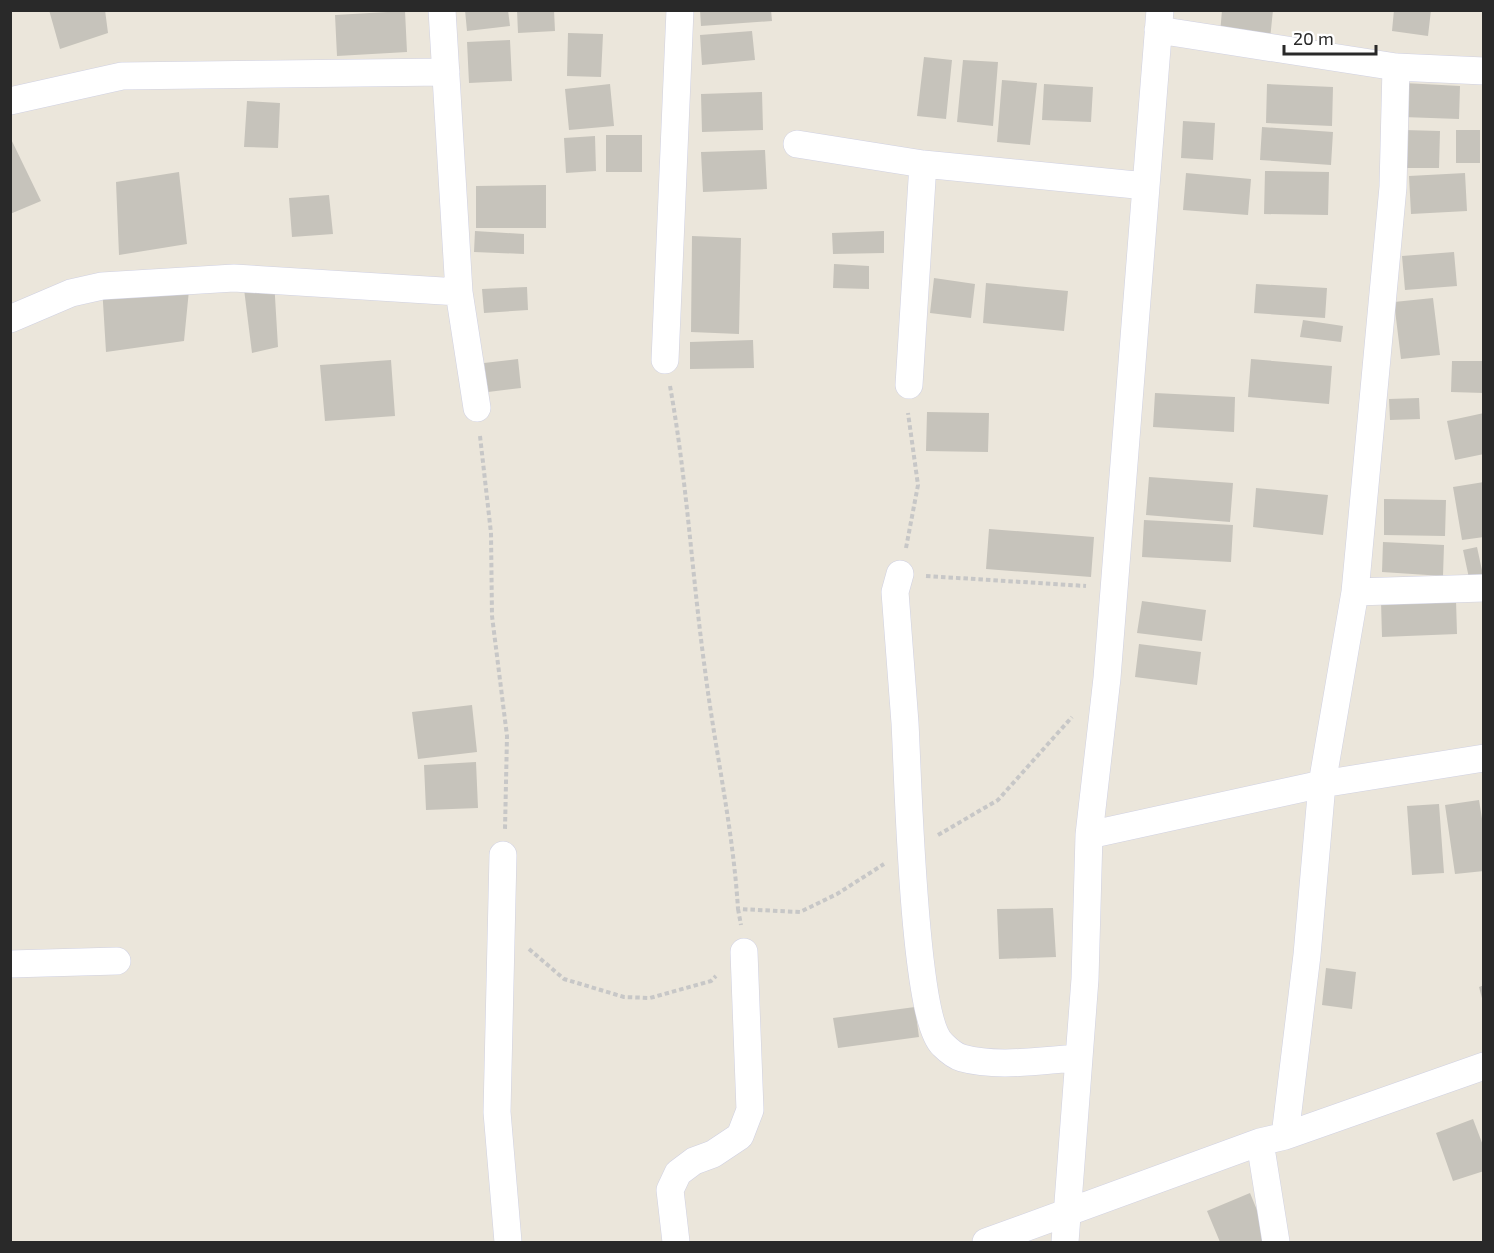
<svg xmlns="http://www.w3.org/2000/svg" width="1494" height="1253" font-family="'Exo 2',sans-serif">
<rect width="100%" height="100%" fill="#ebe6db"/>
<!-- building -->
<path fill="#c6c3bb" d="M49,10H105L108,33L60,49Z
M465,10H508L510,26L467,31Z
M517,10H554L555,31L518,33Z
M700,10H771L772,21L701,26Z
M1222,10H1273L1270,39L1220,34Z
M1394,10H1431L1428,36L1392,31Z
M405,11L407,52L337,56L335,15Z
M752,31L755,60L702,65L700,35Z
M568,33L603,34L601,77L567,76Z
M510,40L512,81L469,83L467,42Z
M924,57L952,60L946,119L917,116Z
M963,60L998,62L993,126L957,122Z
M1002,80L1037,83L1030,145L997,142Z
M1404,83L1460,86L1459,119L1403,117Z
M610,84L614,126L569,130L565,89Z
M1044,84L1093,87L1091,122L1042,120Z
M1267,84L1333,87L1332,126L1266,123Z
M762,92L763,130L702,132L701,94Z
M247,101L280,103L278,148L244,147Z
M1183,121L1215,123L1213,160L1181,158Z
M1262,127L1333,132L1331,165L1260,160Z
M1404,130L1440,131L1439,168H1403Z
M1456,130H1480V163H1456Z
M606,135H642V172H606Z
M595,136L596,171L566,173L564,138Z
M10,137L41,201L10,214Z
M765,150L767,189L703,192L701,152Z
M1265,171L1329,172L1328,215L1264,214Z
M179,172L187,244L119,255L116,182Z
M1186,173L1251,179L1248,215L1183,210Z
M1465,173L1467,211L1411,214L1409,176Z
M546,185V228H476V186Z
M329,195L333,234L292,237L289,198Z
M475,231L524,234V254L474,252Z
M884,231V253L833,254L832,233Z
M692,236L741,238L739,334L691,332Z
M1454,252L1457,286L1405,290L1402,256Z
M834,264L869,266V289L833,288Z
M934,278L975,284L971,318L930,313Z
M274,280L278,347L252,353L244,289Z
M986,283L1068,291L1064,331L983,323Z
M1256,284L1327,288L1325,318L1254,313Z
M102,286L189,290L184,341L106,352Z
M527,287L528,310L484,313L482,289Z
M1433,298L1440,355L1401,359L1394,302Z
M1303,320L1343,326L1341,342L1300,337Z
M753,340L754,368L690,369V342Z
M518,359L521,388L488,392L484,363Z
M1251,359L1332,366L1329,404L1248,397Z
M391,360L395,416L325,421L320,365Z
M1452,361H1484V393L1451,392Z
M1155,393L1235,397L1234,432L1153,427Z
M1419,398L1420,419L1390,420L1389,399Z
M927,412L989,413L988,452L926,451Z
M1484,413V454L1455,460L1447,421Z
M1149,477L1233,483L1230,522L1146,515Z
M1484,482V537L1462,540L1453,487Z
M1256,488L1328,495L1323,535L1253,527Z
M1384,499L1446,500L1445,536L1384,535Z
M1144,520L1233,525L1231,562L1142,557Z
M989,529L1094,537L1091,577L986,569Z
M1383,542L1444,545L1443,576L1382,572Z
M1477,547L1483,575L1469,578L1463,550Z
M1456,600L1457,634L1382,637L1381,601Z
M1142,601L1206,610L1202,641L1137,633Z
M1139,644L1201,652L1197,685L1135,677Z
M472,705L477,752L418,759L412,712Z
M476,762L478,808L426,810L424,765Z
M1479,800L1484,831V871L1455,874L1445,805Z
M1439,804L1444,873L1412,875L1407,806Z
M1053,908L1056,957L999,959L997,909Z
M1326,968L1356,972L1352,1009L1322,1005Z
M1484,985V1002H1483L1479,987Z
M915,1007L919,1037L838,1048L833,1018Z
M1473,1119L1484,1148V1171L1453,1181L1436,1133Z
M1250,1193L1270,1242H1220L1207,1211Z"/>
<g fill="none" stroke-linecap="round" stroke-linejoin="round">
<!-- street casing -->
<g stroke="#d0d1e2" stroke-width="28">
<path id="street" d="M442,10L459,292L477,408
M1160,10L1107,678L1089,835L1322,784L1484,758
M1158,30L1396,67L1484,71
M10,101L122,76L446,72
M797,144L923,164L1146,186
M10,319L71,293L102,286L234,278L459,292
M665,360L680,10
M909,385L923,164
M900,574L895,592C898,636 902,679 905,723C908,774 913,1019 943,1045C948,1050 955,1056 962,1058C998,1068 1042,1060 1079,1058
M1355,592L1484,588
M503,855L497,1112L508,1242
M10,964L117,961
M1285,1136L1484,1066
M1260,1142L1276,1242
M676,1242L670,1190L678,1173L694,1161L713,1154L740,1136L750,1110L744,952
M986,1242L1260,1142L1285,1136L1307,955L1322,784L1355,592L1393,187L1396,67
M1065,1242L1085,979L1089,835"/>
</g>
<!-- path -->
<path stroke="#c7c7c7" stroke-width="4" stroke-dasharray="4.5 3" stroke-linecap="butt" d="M670,386C687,480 692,576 705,670C715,750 733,828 738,909L800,912L837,894L884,864
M480,436L491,533L492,616L507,736L505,829
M906,548L918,485L908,413
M926,576L1086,586
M938,835L998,800L1072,717
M738,909L741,925
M529,949L564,979L624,997L650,998L711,981L716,976"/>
<!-- street -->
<use href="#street" stroke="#fff" stroke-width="27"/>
</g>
<!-- border -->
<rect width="1494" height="1253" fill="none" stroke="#292929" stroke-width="24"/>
<!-- scale -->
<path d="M1284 45v9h92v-9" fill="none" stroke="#292929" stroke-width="3"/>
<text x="1293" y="45" font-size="18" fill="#292929" stroke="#ffffff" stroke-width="4.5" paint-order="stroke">20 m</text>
</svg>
